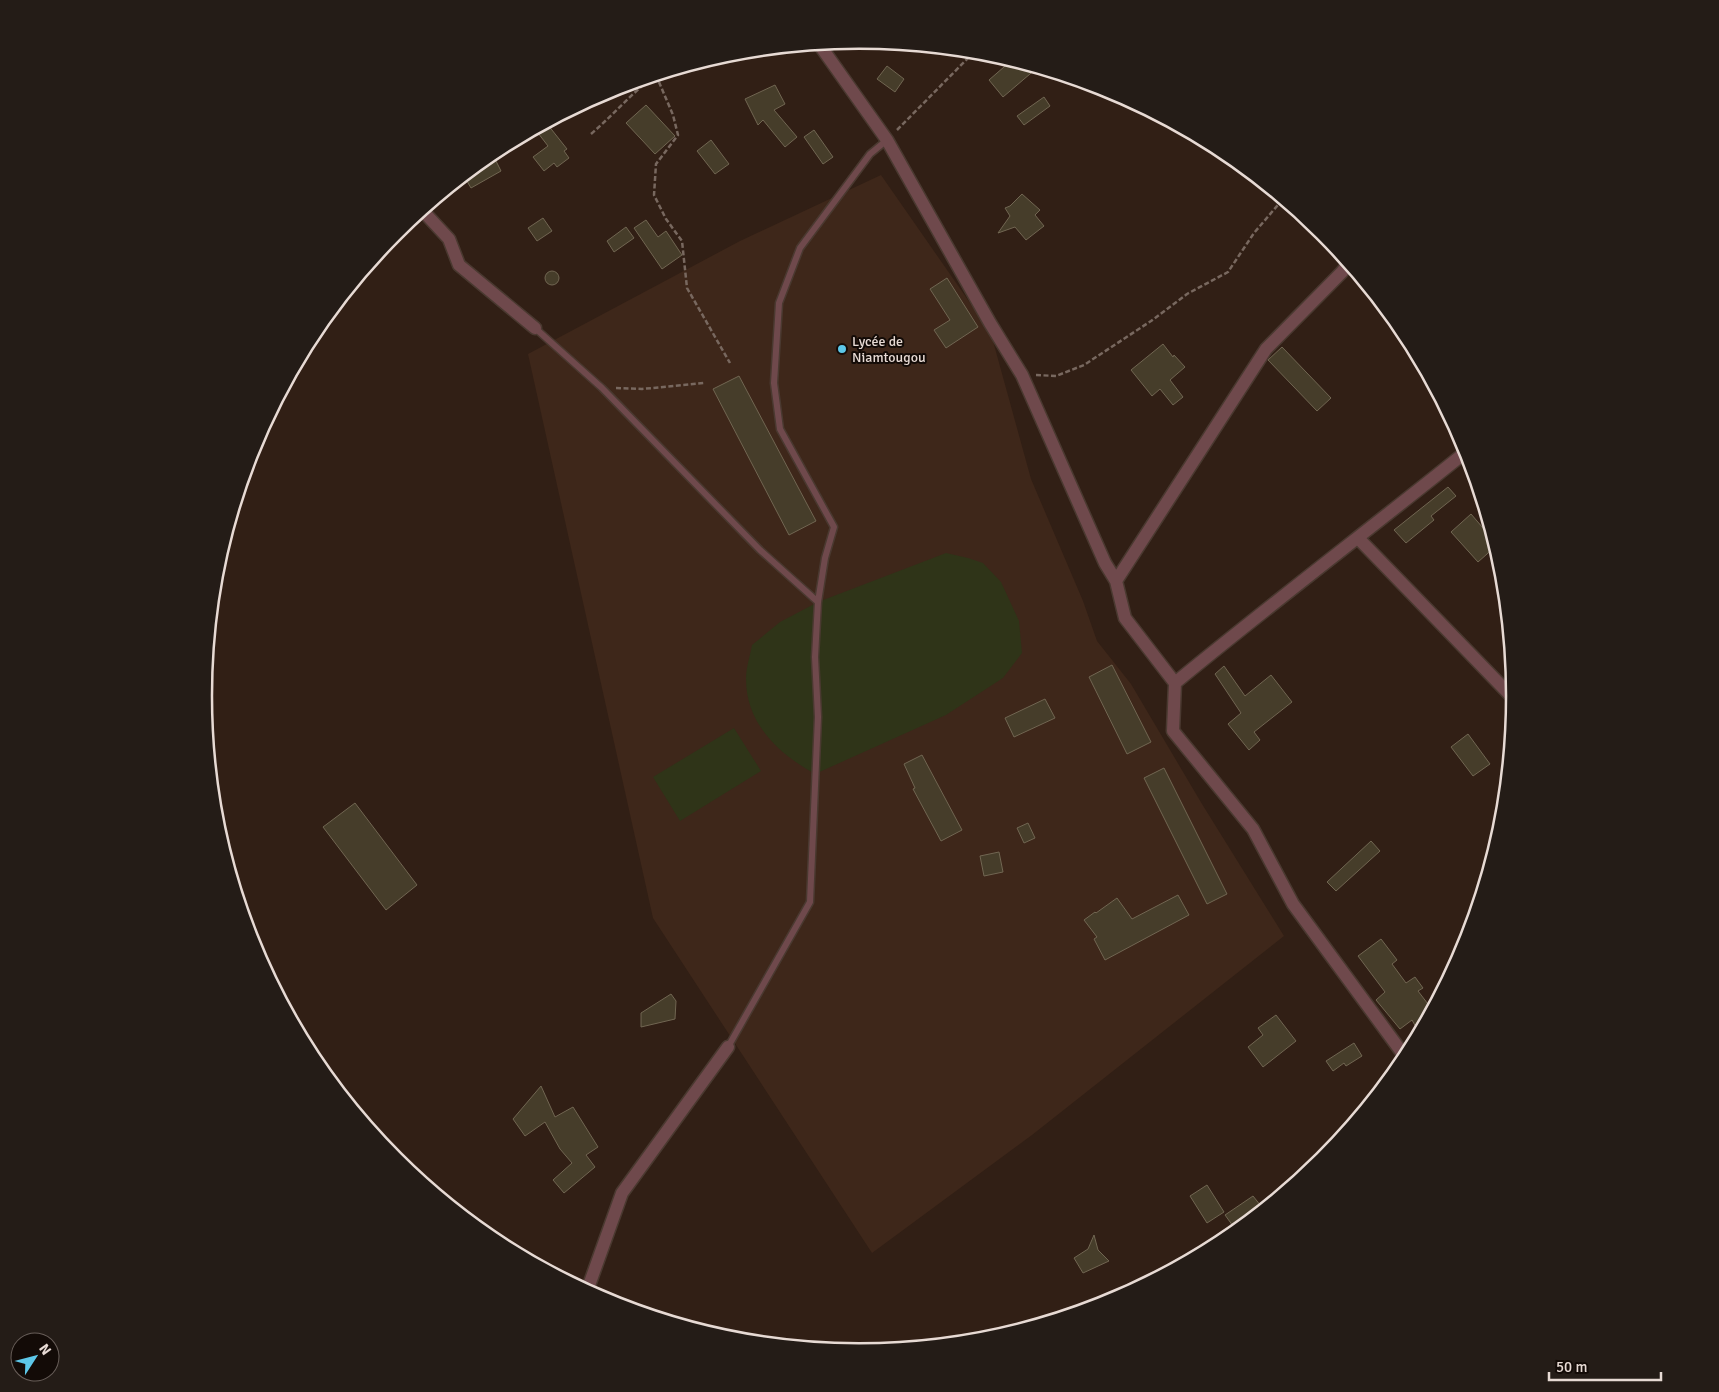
<svg xmlns="http://www.w3.org/2000/svg" width="1719" height="1392" font-family="Signika,sans-serif">
<rect width="100%" height="100%" fill="#311f15"/>
<!-- built -->
<path fill="#3e271a" d="M881,175L984,323L993,341L1031,479L1083,601L1097,641L1131,684L1202,804L1284,936L1032,1135L872,1253L653,918L528,354L740,241Z"/>
<!-- green -->
<path fill="#2f3418" d="M946,553L968,558L983,563L1001,582L1019,621L1022,653L1003,678L946,715L815,774C779,754 746,724 746,679C746,668 750,656 752,645L780,622L818,602Z
M734,728L761,771L680,821L653,777Z"/>
<!-- building -->
<path fill="#463d2a" stroke="#716652" d="M1012,60L1037,68L1003,97L989,80Z
M887,66L904,79L895,92L877,79Z
M775,85L785,104L774,110L797,137L785,147L763,120L758,125L745,99Z
M1044,97L1050,106L1024,125L1017,116Z
M646,105L675,136L655,154L626,123Z
M548,125L567,149L564,151L569,158L557,167L554,163L544,171L533,157L548,146L538,133Z
M814,130L833,157L823,164L804,137Z
M711,140L729,164L715,174L697,151Z
M492,153L501,171L471,188L464,176Z
M1022,194L1040,210L1035,215L1044,226L1026,240L1015,227L998,233L1010,216L1005,208L1010,206Z
M543,218L552,231L537,241L528,228Z
M646,220L658,237L666,231L682,255L662,269L634,228Z
M626,227L634,238L614,252L607,241Z
M545 278a7 7 0 1 1 14 0a7 7 0 1 1-14 0Z
M947,278L978,327L946,348L934,330L950,320L930,289Z
M1163,344L1173,357L1174,355L1185,367L1170,380L1183,397L1173,405L1160,389L1152,396L1131,370Z
M1282,347L1331,398L1317,411L1268,360Z
M739,376L816,521L789,535L713,389Z
M1448,487L1456,496L1431,516L1434,520L1406,543L1394,530Z
M1471,514L1495,542L1496,546L1478,562L1451,532Z
M1112,665L1151,742L1127,754L1089,677Z
M1224,666L1245,696L1271,675L1292,702L1254,732L1260,740L1249,750L1228,724L1241,713L1215,674Z
M1045,699L1055,718L1014,737L1005,718Z
M1468,734L1490,764L1473,776L1451,747Z
M922,755L962,830L941,841L913,789L915,788L904,764Z
M1164,768L1227,894L1207,904L1144,778Z
M355,803L417,885L386,910L323,827Z
M1028,823L1035,838L1024,843L1017,828Z
M1371,841L1380,851L1336,891L1327,882Z
M999,852L1003,872L984,876L980,856Z
M1178,895L1189,915L1105,960L1094,939L1097,937L1084,920L1095,912L1096,913L1117,898L1132,919Z
M1381,939L1397,960L1392,964L1406,983L1415,977L1423,988L1418,991L1431,1008L1427,1011L1429,1015L1424,1025L1417,1029L1412,1020L1400,1029L1376,1000L1385,992L1358,956Z
M671,994L676,1001L675,1019L641,1027V1013Z
M1276,1015L1296,1041L1263,1067L1248,1047L1263,1035L1258,1028Z
M1354,1043L1362,1056L1346,1066L1344,1063L1333,1071L1326,1061Z
M541,1086L555,1117L573,1107L598,1147L586,1155L595,1167L564,1193L553,1180L572,1163L560,1149L545,1122L525,1136L513,1119Z
M1207,1185L1224,1212L1207,1223L1190,1196Z
M1253,1196L1261,1206L1233,1226L1225,1215Z
M1094,1235L1098,1250L1109,1261L1083,1273L1074,1258L1088,1249Z"/>
<g fill="none" stroke-linecap="round" stroke-linejoin="round">
<!-- lane casing -->
<g stroke="#4a3930" stroke-width="9">
<path id="lane" d="M535,328L602,388L760,550L818,602
M728,1047L810,902L818,717L815,657L818,602L825,558L834,527L780,429L774,383L779,303L800,248L870,154L887,140"/>
</g>
<!-- street casing -->
<g stroke="#4a3930" stroke-width="15">
<path id="street" d="M819,44L887,140L990,323L1022,375L1105,563L1116,581L1125,618L1175,683
M422,210L449,239L459,265L535,328
M1358,538L1515,700
M1116,581L1266,349L1342,272L1349,263
M1406,1058L1293,904L1253,829L1173,731L1175,683C1271,604 1370,529 1467,451
M587,1291L622,1193L728,1047"/>
</g>
<!-- path -->
<path stroke="#78685f" stroke-width="2.5" stroke-dasharray="5 2.5" stroke-linecap="butt" d="M656,75L673,115L678,135L656,164L654,195L666,219L682,241L687,288L730,363
M897,130L975,51
M591,134C613,115 631,94 654,76
M1036,375L1056,376L1084,365L1151,321L1187,294L1228,272L1254,233L1283,199
M616,388L642,389L704,383"/>
<!-- lane -->
<use href="#lane" stroke="#6f494c" stroke-width="6"/>
<!-- street -->
<use href="#street" stroke="#6f494c" stroke-width="12"/>
</g>
<!-- markers -->
<circle fill="#5dc7e8" stroke="#130b07" stroke-width="2" cx="842" cy="349" r="5"/>
<g text-anchor="middle" stroke-width="4" stroke-linejoin="round" paint-order="stroke">
<!-- poi labels -->
<g font-size="14" fill="#e7dad4" stroke="#130b07" text-anchor="start">
<text x="852" y="346">Lycée de<tspan x="852" dy="16">Niamtougou</tspan></text>
</g>
</g>
<!-- crop -->
<path d="M0 0H1719V1392H0ZM212 696a647 647 0 1 1 1294 0a647 647 0 1 1-1294 0Z" fill="#241c17" fill-rule="evenodd"/>
<path fill="none" stroke="#e7dad4" stroke-width="2.5" d="M212 696a647 647 0 1 1 1294 0a647 647 0 1 1-1294 0Z"/>
<!-- north arrow -->
<g transform="translate(35 1357) rotate(54)"><circle r="24" fill="#130b07" stroke="#685e59"/>
<path d="M0-4L9 19L0 12L-9 19Z" fill="#5dc7e8"/>
<text y="-8" font-size="14" font-weight="bold" text-anchor="middle" fill="#e7dad4">N</text>
</g>
<!-- scale -->
<path d="M1549 1372v8h112v-8" fill="none" stroke="#e7dad4" stroke-width="2.5"/>
<text x="1556" y="1372" font-size="15" fill="#e7dad4" stroke="#130b07" stroke-width="4" paint-order="stroke">50 m</text>
</svg>
